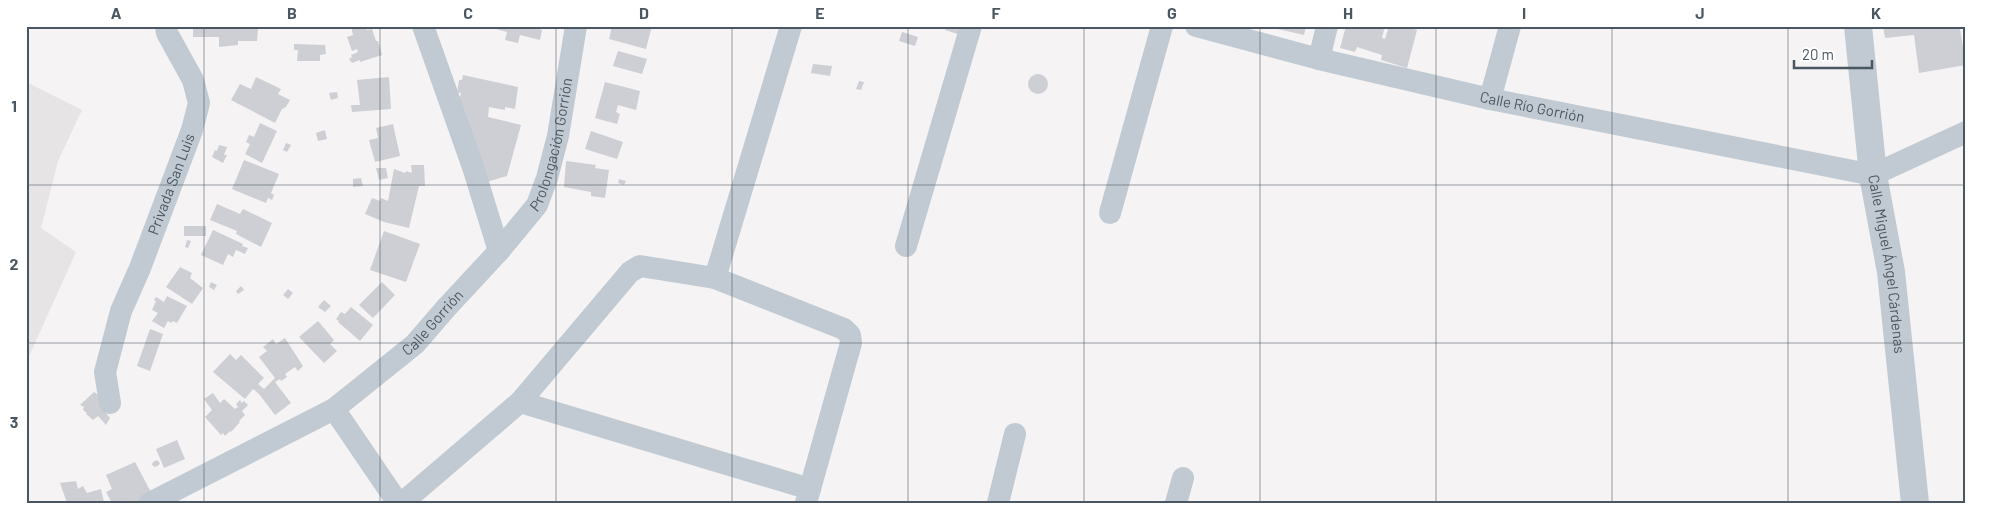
<svg xmlns="http://www.w3.org/2000/svg" width="1992" height="529" font-family="Barlow,sans-serif">
<rect width="100%" height="100%" fill="#f5f3f3"/>
<!-- education -->
<path fill="#e6e4e5" d="M26,82L82,110L58,161L41,228L76,252L26,363Z"/>
<!-- building -->
<path fill="#cdcfd5" d="M193,26H238V29H258L257,41H238V45L219,47V37H193Z
M351,26H365L367,30L372,29L376,41H378L382,55L360,62V60L352,63L349,59L352,57L351,55L358,52L357,49L352,51L347,37L353,35Z
M529,26L542,30L540,40L520,35L518,43L505,40L507,32L489,27Z
M612,26H652L646,49L609,39Z
M946,26H970L967,37L945,30Z
M1264,26H1306L1304,35Z
M1346,26H1385L1382,38L1385,39L1389,26H1404L1417,30L1407,68L1381,60L1382,55L1357,47L1355,52L1340,48Z
M1883,26H1963V28L1960,29L1966,65L1919,73L1914,35L1885,38Z
M902,32L918,37L915,46L899,41Z
M294,44L325,45L326,54L320,55V61H297L298,50H294Z
M618,51L647,59L642,74L613,66Z
M813,64L832,66L830,76L811,73Z
M1028 84a10 10 0 1 1 20 0a10 10 0 1 1-20 0Z
M463,75L518,87L515,109L505,107V110L489,107L488,117L521,125L507,176L476,185L457,110L461,93L457,92L459,80H462Z
M256,77L281,89L278,94L290,100L286,107L282,109L275,123L231,100L240,84L251,89Z
M389,77L391,109L352,112L351,105H360L357,80Z
M859,81L864,82L861,90L856,89Z
M605,82L640,91L636,110L618,105L616,112L620,114L617,124L595,118Z
M337,92L338,98L331,100L329,93Z
M260,123L277,131L262,163L245,154L250,144L246,142L249,135L254,137Z
M393,124L400,156L375,162L369,140L378,138L376,128Z
M325,130L327,139L318,141L316,133Z
M591,131L623,142L617,159L585,149Z
M286,143L291,145L287,152L283,150Z
M219,145L227,147L224,155H227L223,163L212,157L215,150L217,151Z
M244,160L279,174L271,193L274,195L272,200L268,198L266,203L232,189Z
M566,161L596,165L595,168L609,170L605,198L591,196V192L564,187Z
M411,165H424L425,186H419L409,228L384,222L365,214L372,198L380,201L381,198L388,201L394,169L405,173L406,171L412,173Z
M376,168H386L388,178L379,180Z
M361,178L363,186L353,187V179Z
M619,179L626,181L624,185L618,183Z
M217,204L240,214L243,209L272,223L261,247L236,234L237,231L210,220Z
M184,226H206V236H184Z
M213,230L243,244L242,246L248,248L245,254L236,250L233,257L228,254L223,265L201,255Z
M384,231L420,244L406,282L370,270Z
M187,240L191,241L188,248L185,247Z
M180,267L192,273L190,278L203,288L192,304L166,287Z
M211,282L217,285L214,290L209,287Z
M382,282L395,295L373,318L359,305Z
M241,286L244,290L238,294L236,291Z
M288,289L293,293L288,299L283,295Z
M167,296L187,306L177,323L173,321L171,323L168,321L164,328L152,321L158,313L152,310L156,301L154,300L156,297L164,302Z
M324,300L331,306L325,312L318,307Z
M351,307L373,325L360,341L338,322L339,321L336,319L341,312L345,314Z
M318,321L334,340L330,344L337,351L324,363L299,337Z
M150,329L163,334L150,371L137,366Z
M285,338L303,366L298,371L295,367L285,374L287,377L281,381L280,379L275,382L291,403L275,415L259,394L253,389L245,399L213,372L230,354L236,360L241,355L264,378L258,384L264,389L275,378L259,357L267,351L263,347L273,339L276,344Z
M94,392L109,402L103,410L110,418L106,425L98,416L93,420L86,414L87,413L83,410L84,407L80,405Z
M213,393L220,403L224,399L235,409L238,407L236,404L240,400L242,403L244,401L248,405L242,411L245,415L239,421L240,422L231,432L230,431L225,436L223,433L221,435L205,417L212,410L204,399Z
M177,440L185,459L164,468L156,449Z
M157,460L160,463L159,465L155,467L152,465L153,462Z
M135,462L152,494L137,503H112L106,492L112,489L106,475Z
M76,481L78,489L83,486L87,493L101,489L104,502L67,503L60,483Z"/>
<g fill="none" stroke-linecap="round" stroke-linejoin="round">
<!-- minor -->
<g stroke="#c1cad2" stroke-width="22">
<path d="M423,26L473,167L499,251"/>
<path id="s1" d="M1196,26L1319,59L1490,99L1873,175L1966,132"/>
<path d="M1319,59L1327,26"/>
<path d="M1490,99L1510,26"/>
<path d="M1110,213L1162,26"/>
<path d="M906,246L971,26"/>
<path d="M715,278L791,26"/>
<path d="M520,402L810,489"/>
<path id="s2" d="M110,403L105,372L121,311L140,268L192,130L199,103L193,80L167,33L166,26"/>
<path d="M334,409L398,503"/>
<path id="s3" d="M150,503L334,409L415,344L447,307L499,251L537,205L547,178L558,136L576,26"/>
<path d="M402,503L520,402L630,272L640,266L715,278L844,329L850,335L851,343L806,503"/>
<path d="M998,503L1015,434"/>
<path d="M1176,503L1183,478"/>
</g>
<!-- tertiary -->
<path stroke="#c1cad2" stroke-width="28" id="s4" d="M1858,26L1873,175L1891,272L1915,503"/>
</g>
<!-- grid -->
<path fill="none" stroke="#4a5661" stroke-width="1" stroke-opacity="0.55" d="M204,26V503M380,26V503M556,26V503M732,26V503M908,26V503M1084,26V503M1260,26V503M1436,26V503M1612,26V503M1788,26V503M26,185H1966M26,343H1966"/>
<g text-anchor="middle" stroke-width="4.5" stroke-linejoin="round" paint-order="stroke">
<!-- street labels -->
<g font-size="15" fill="#4a5661" stroke="#fff">
<text dy="5" stroke="none"><textPath href="#s1" startOffset="346">Calle Río Gorrión</textPath></text>
<text dy="5" stroke="none"><textPath href="#s3" startOffset="558">Prolongación Gorrión</textPath></text>
<text dy="5" stroke="none"><textPath href="#s2" startOffset="231">Privada San Luis</textPath></text>
<text dy="5" stroke="none"><textPath href="#s4" startOffset="240">Calle Miguel Ángel Cárdenas</textPath></text>
<text dy="5" stroke="none"><textPath href="#s3" startOffset="338">Calle Gorrión</textPath></text>
</g>
</g>
<!-- border -->
<rect width="1992" height="529" fill="none" stroke="#ffffff" stroke-width="55"/>
<!-- scale -->
<path d="M1794 60v8h78v-8" fill="none" stroke="#4a5661" stroke-width="2.5"/>
<text x="1802" y="60" font-size="15" fill="#4a5661" stroke="#ffffff" stroke-width="4" paint-order="stroke">20 m</text>
<rect x="28" y="28" width="1936" height="474" fill="none" stroke="#4a5661" stroke-width="2"/>
<g font-size="16" text-anchor="middle" font-weight="bold" fill="#4a5661">
<text x="116" y="19">A</text>
<text x="292" y="19">B</text>
<text x="468" y="19">C</text>
<text x="644" y="19">D</text>
<text x="820" y="19">E</text>
<text x="996" y="19">F</text>
<text x="1172" y="19">G</text>
<text x="1348" y="19">H</text>
<text x="1524" y="19">I</text>
<text x="1700" y="19">J</text>
<text x="1876" y="19">K</text>
<text x="14" y="112">1</text>
<text x="14" y="270">2</text>
<text x="14" y="428">3</text>
</g>
</svg>
